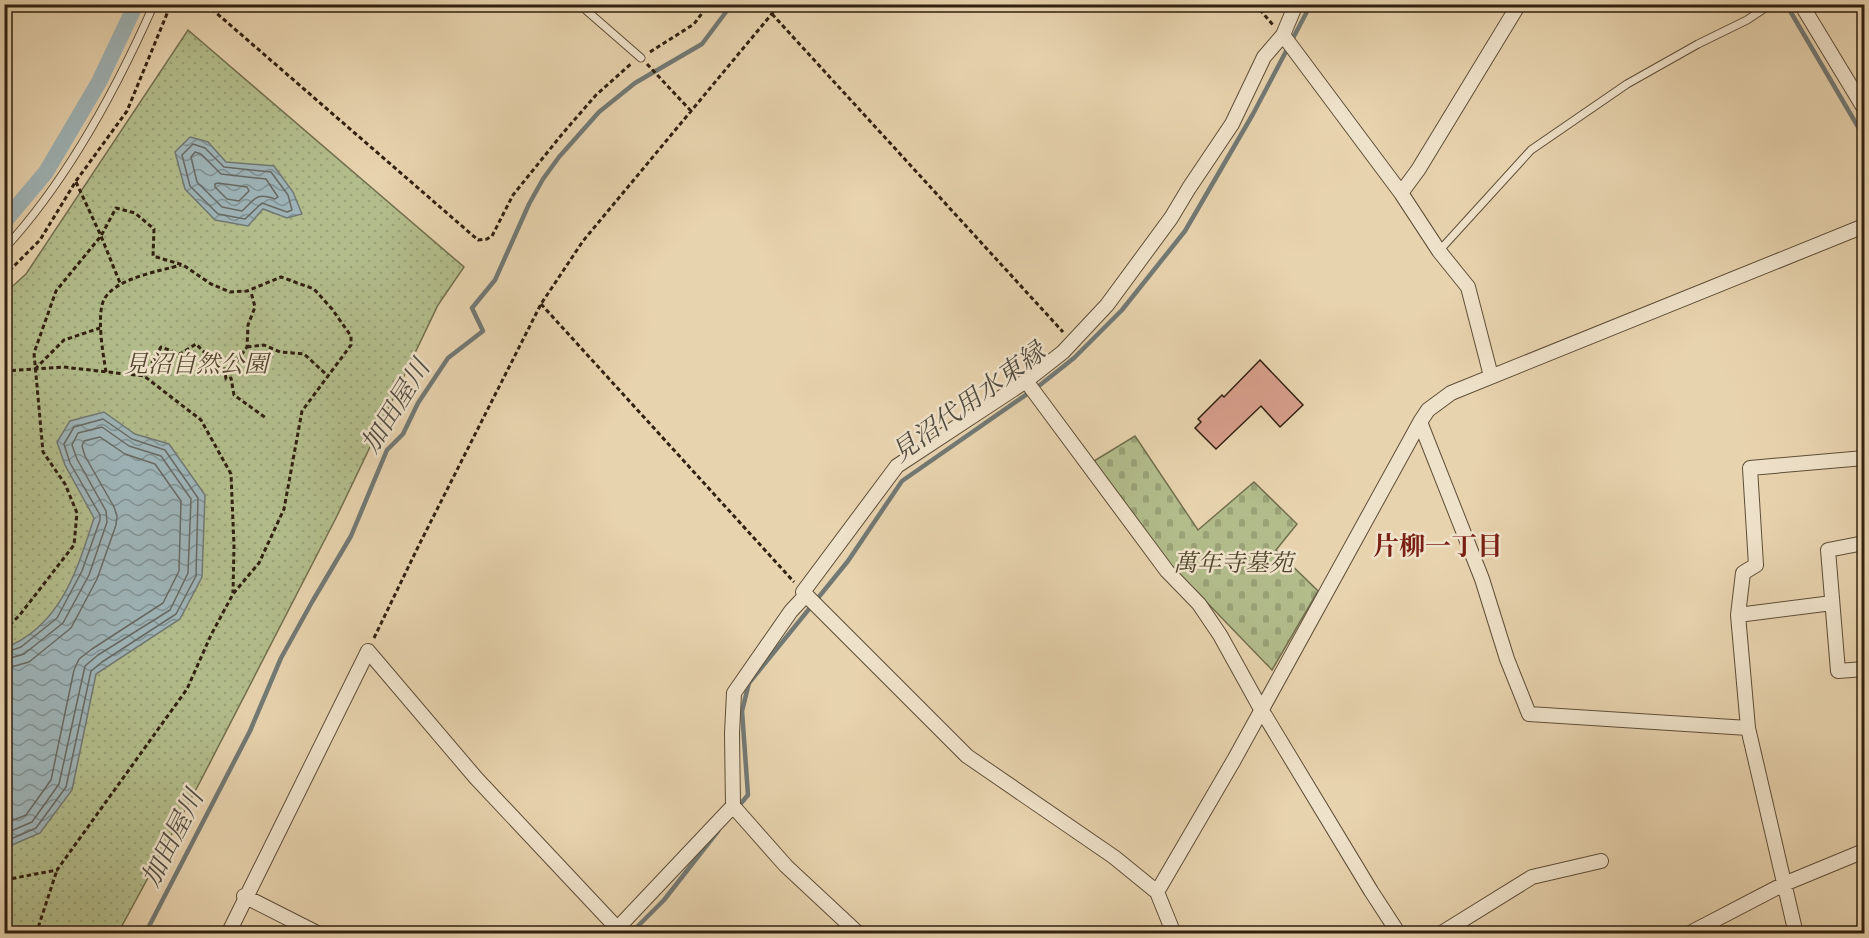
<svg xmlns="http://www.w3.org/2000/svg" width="1869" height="938" font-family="'EB Garamond','Noto Serif JP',serif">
<defs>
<pattern id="grass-dots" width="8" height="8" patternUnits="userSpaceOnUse" patternTransform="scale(1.5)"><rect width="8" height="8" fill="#b3bd8c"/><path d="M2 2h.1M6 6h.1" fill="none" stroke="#9aa278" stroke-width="1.8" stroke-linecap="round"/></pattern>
<pattern id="cemetery-stones" width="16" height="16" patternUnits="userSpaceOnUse" patternTransform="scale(1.5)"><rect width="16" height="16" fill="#b3bd8c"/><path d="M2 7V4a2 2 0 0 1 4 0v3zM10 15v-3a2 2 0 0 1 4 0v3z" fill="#9aa278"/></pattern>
<pattern id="water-waves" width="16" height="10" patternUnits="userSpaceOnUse" patternTransform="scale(1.5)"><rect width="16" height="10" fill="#9eb4b8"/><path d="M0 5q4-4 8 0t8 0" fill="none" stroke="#819294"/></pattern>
</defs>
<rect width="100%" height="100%" fill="#e7d3ae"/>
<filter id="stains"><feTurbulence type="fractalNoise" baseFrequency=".00333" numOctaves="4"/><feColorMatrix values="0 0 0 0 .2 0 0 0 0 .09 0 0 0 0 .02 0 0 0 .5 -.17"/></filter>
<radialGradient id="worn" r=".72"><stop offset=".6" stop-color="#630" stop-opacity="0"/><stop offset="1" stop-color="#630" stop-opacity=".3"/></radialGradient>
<!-- grass -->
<path fill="url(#grass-dots)" stroke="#726f4e" stroke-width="1.5" d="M188,30L464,267L438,305L337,516L200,782L118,933L5,934V293L26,274Z"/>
<!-- cemetery -->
<path fill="url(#cemetery-stones)" stroke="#726f4e" stroke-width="1.5" d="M1135,436L1198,530L1254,482L1297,524L1276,550L1318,591L1272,670L1165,559L1094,461Z"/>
<!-- water -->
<path fill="url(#water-waves)" stroke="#727975" stroke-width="1.5" d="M190,137L208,142L226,162L274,166L293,192L302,214L287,218L263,209L248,226L215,220L185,189L175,152Z
M104,412L135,434L169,444L205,495L202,577L180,619L96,674L72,790L40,833L5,848V648C61,626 77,570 94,518L65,465L57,442L70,421Z"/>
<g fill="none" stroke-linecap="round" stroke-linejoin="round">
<!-- shore -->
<path stroke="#686a64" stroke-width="1.5" d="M193,144L205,148L224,167L271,172L288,195L292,210L287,212L262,203L245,219L218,214L190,186L182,155Z
M195,152L201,154L221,174L266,179L278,197L275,199C256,192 255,199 242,211L222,207L197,182L191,157Z
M218,183L247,187L249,191L239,201L227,199L215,187V184Z
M4,653L21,647L57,618L82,571L100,520V515L70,463L64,444L74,427L103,419L132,439L165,450L198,498L196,576L176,614L102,662L91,671L66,787L36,828L4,842
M4,660L24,654L63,623L89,575L107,522L106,511L77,459L72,445L78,433L102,427L129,446L161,456L191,499L188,573L170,610L98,655L85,666L59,784L32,822L4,834
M4,669L29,662L71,628L97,579L116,525L117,516L114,507L85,456L82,446L84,441L100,437L125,454L155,464L181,501L179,571L163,603L92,649L79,659L74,670L51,780L26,815L4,824"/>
<!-- stream -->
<path stroke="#727975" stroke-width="4.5" d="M1786,4L1864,137
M737,808L748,795L742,711L749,683L848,561L902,481L1040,385L1074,358L1122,310L1185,231L1253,114L1311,4
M145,934L250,731L281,658L312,602L351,536L387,450L403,434L418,403L448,358L483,331L472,308L495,280L529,204L543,179L559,157L599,112L635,83L702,44L732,4
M630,934L664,900L718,831"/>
<!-- canal -->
<path stroke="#9eb4b8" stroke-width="16" d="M4,222L46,172L99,82L136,4"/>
</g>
<!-- building -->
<path fill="#d79e8b" stroke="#312110" stroke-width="1.5" d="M1260,360L1303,405L1280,427L1261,406L1216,449L1195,428L1201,422L1198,419L1222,395L1224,397Z"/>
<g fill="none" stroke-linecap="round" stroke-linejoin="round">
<!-- lane casing -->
<g stroke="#5e4e38" stroke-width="9">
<path id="lane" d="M579,4L641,58
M4,249C68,180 116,90 154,4
M1439,251L1531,150L1627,84L1698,44L1747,20L1771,4"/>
</g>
<!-- street casing -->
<g stroke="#5e4e38" stroke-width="16">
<path id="street" d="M1801,4L1864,108
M1283,35L1401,193L1439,251L1468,287L1491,376
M1401,193L1418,170L1519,4
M1026,381L1167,571L1199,604L1220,635L1261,709L1371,891L1399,934
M1420,422L1482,579L1507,659L1529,714L1748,728
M1864,543L1828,550L1838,671L1864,669
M803,592L897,466L1026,381L1063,352L1107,305L1171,218L1189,188L1232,124L1264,57L1283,35L1296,4
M1738,615L1832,603
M1157,892L1234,760L1420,422L1428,410L1451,393L1864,226
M244,896L319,934
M613,933L733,806
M228,934L368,651L476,778L617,928
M859,934L786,866L733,806L732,733L734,693L791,611L806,595L967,756L1114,857L1157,892L1174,934
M1440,934L1532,877L1601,861
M1688,934L1784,884L1864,851
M1796,934L1748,728L1738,615L1743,573L1756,565L1750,468L1864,458"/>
</g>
<!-- path -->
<path stroke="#312110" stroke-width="3" stroke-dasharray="4.5 3" stroke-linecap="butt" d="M206,4L478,240L487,239L492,236L513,195L563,133L596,95L632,63
M1255,4L1273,25
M772,14L1063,332
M650,52L694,24L709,4
M647,64L691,111
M76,182L101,236L120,283
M4,276L40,240L76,181L127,111L171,4
M541,304L794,582
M247,347L264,345L280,352L304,354L327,375
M223,360L226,379L231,378L234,395L266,418
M35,369L64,340L100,328
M4,371L63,367L144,376L201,420L231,474L234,546L233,593
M106,372C103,354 97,319 103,302C111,279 160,271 181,265
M144,376L161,347L180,354L196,344L211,359L237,361L247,347L248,325L255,307L251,292
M4,630L19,616L74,545L77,513L65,484L43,452L34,353L56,291L101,236L116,208L135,213L154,229L153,256L183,265L211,284L230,292L247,291L281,277L314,289L332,309L351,336V345L302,411L284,509L259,563L233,594L211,635L187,689L57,870L4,880
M374,638L418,547L541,304L583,241L780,4
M4,929L8,934
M36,934L57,870"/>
<!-- lane -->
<use href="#lane" stroke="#efe2ca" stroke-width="7"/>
<!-- street -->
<use href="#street" stroke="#efe2ca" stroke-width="14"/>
</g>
<g text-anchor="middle" stroke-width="5" stroke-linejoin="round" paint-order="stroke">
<!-- park labels -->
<g font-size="24" font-style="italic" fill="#52482f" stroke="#efe2ca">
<text x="196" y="372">見沼自然公園</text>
<text x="1233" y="571">萬年寺墓苑</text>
</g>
<!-- water labels -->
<g font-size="26" font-style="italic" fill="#524d42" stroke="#efe2ca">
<text transform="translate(968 402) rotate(-36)" y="9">見沼代用水東縁</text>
<text transform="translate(395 406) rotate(-58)" y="9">加田屋川</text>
<text transform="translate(172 838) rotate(-63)" y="9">加田屋川</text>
</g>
<!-- neighbourhood labels -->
<g font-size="26" font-weight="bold" fill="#7a1f14" stroke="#efe2ca">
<text x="1438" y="555">片柳一丁目</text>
</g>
</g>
<!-- margin -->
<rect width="1869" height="938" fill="none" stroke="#e7d3ae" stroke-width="24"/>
<rect x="6" y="6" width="1857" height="926" fill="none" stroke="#312110" stroke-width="3"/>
<rect x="12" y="12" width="1845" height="914" fill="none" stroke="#312110" stroke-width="1.5"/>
<rect width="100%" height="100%" filter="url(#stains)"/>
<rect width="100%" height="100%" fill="url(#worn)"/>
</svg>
